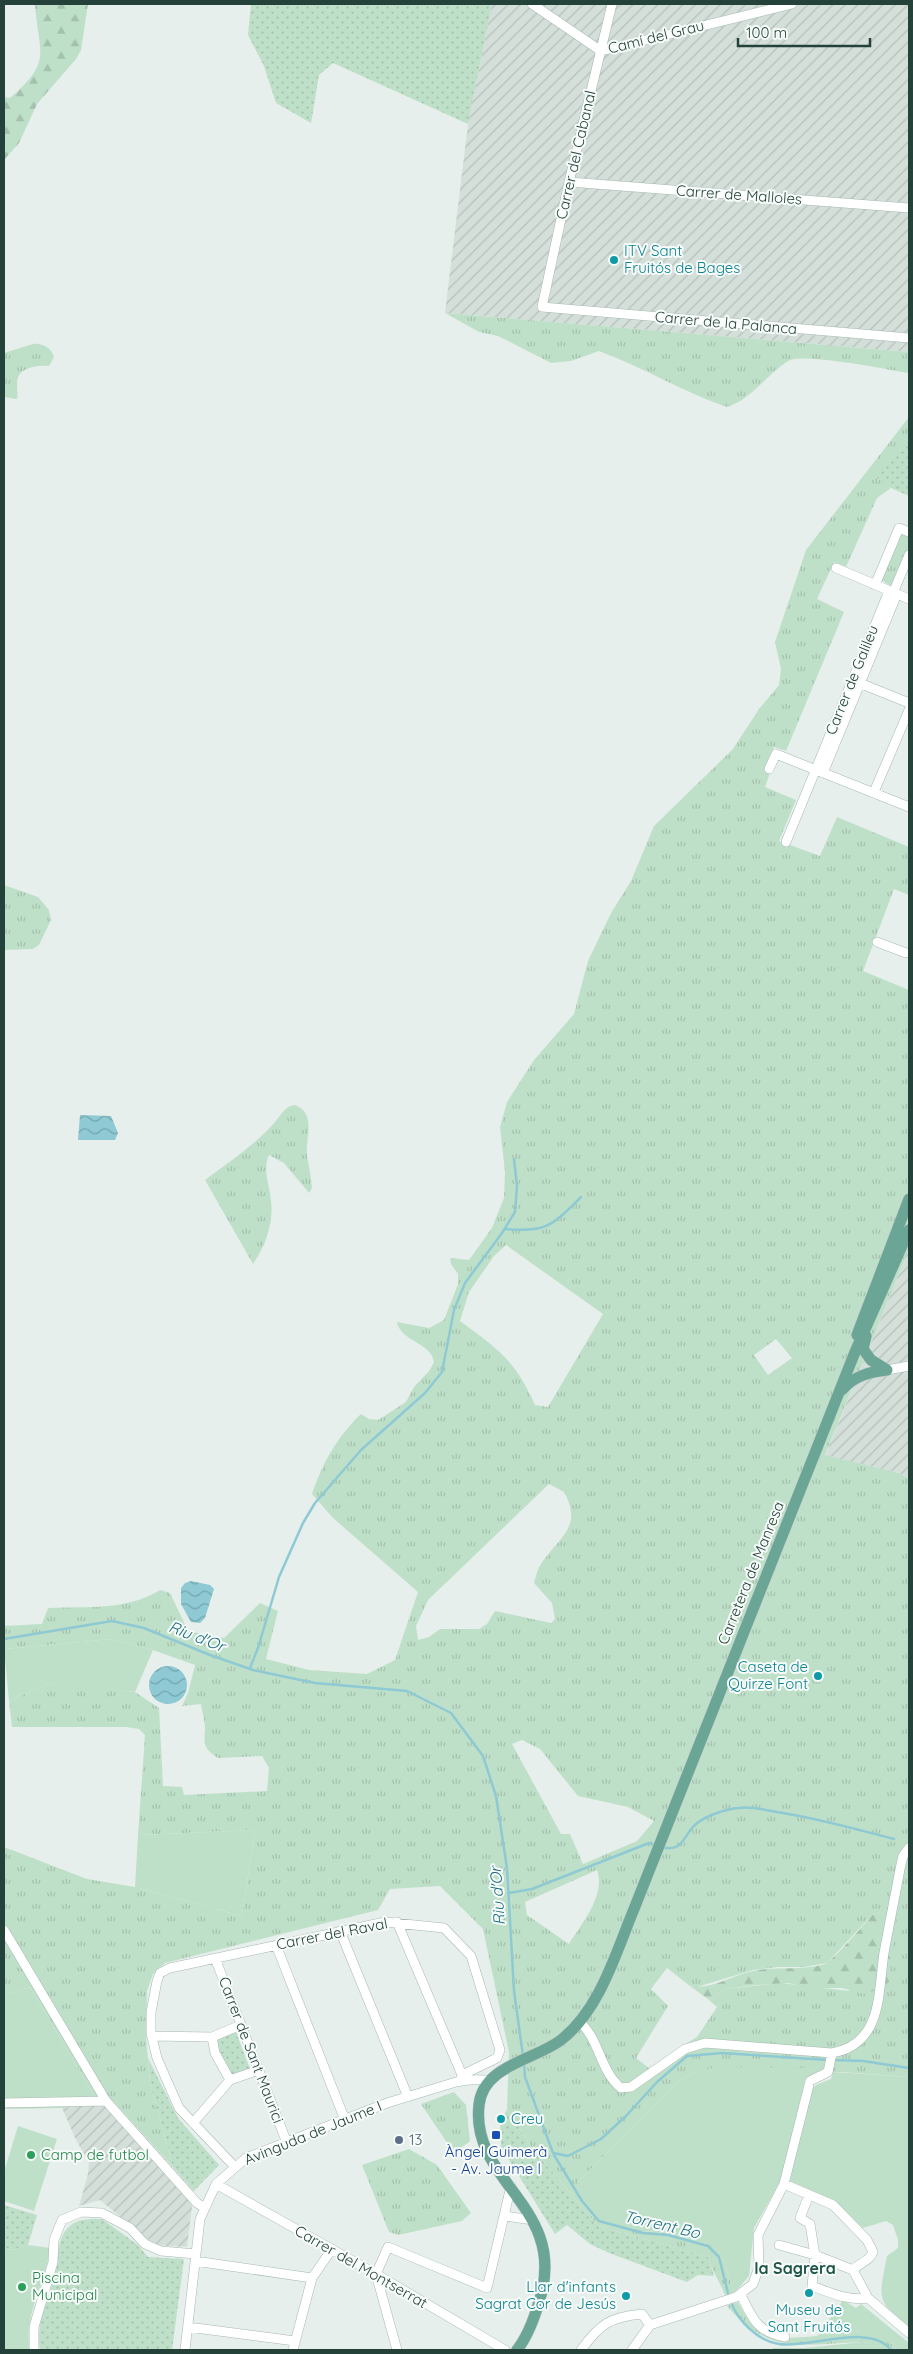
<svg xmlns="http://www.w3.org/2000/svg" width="913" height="2354" font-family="Quicksand,sans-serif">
<defs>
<pattern id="industrial-furrows" width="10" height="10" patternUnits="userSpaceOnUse" patternTransform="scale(1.25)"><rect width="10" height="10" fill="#d4dfda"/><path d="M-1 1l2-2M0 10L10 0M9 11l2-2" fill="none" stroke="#b6c1bc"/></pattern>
<pattern id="grass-tufts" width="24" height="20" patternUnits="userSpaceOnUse" patternTransform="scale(1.25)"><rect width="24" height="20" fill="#bfe0c8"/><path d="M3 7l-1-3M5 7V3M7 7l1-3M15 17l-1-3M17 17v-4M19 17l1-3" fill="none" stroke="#a4c1ad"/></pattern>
<pattern id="forest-firs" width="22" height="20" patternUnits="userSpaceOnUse" patternTransform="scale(1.25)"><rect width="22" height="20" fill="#bfe0c8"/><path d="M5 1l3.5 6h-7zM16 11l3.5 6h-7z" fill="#a4c1ad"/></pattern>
<pattern id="park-dots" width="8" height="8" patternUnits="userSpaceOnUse" patternTransform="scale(1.25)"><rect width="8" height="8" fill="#bfe0c8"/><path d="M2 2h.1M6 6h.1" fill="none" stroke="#a4c1ad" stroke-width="1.8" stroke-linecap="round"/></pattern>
<pattern id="water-waves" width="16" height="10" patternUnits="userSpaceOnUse" patternTransform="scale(1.25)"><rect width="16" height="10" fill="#8ec9d4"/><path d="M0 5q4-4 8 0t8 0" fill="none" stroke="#74a5ad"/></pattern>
</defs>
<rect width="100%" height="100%" fill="#e6efeb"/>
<!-- industrial -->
<path fill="url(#industrial-furrows)" d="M492,4H909V352L445,313L468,124Z
M909,1249V1478L898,1473L825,1456Z
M113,2101L194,2191L187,2247L155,2245L100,2200L79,2206L88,2174L89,2162L76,2140L62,2108Z"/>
<!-- grass -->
<path fill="url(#grass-tufts)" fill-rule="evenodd" d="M445,313L909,352V373C888,370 803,352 788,361C766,375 752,399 727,407C683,392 643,367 599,351L571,361L551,363L498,336L479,332Z
M33,344C43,343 51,348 54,357L49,366C39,365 22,367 18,377C16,383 18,393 17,399L4,397V353Z
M909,417V437L878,478L891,488L877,498L846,567L834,562L817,599L844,612L786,751L774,747L765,770L770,773L765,787L796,800L779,841L820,856L837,817L909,847V895L894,889L863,971L909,990V1249L825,1455L898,1473L909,1478V2077L840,2072L816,2073L807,2068L695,2072L678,2082L578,2182L643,2231L670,2233L717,2247C725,2262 728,2277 735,2292L725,2295C720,2282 712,2271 708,2257L598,2226L532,2148L507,2109L509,2052L483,1929L440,1886L390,1889L378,1910L165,1963L153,1974L147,1991L146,2037L150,2083L173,2167L113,2101L98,2103L30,1987L4,1995V1847L87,1879L135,1887L242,1916L255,1830L138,1835L145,1735L139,1729L126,1727H12L9,1701L49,1683L66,1684L135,1692L159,1708L163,1786L182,1787L184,1795L267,1791L269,1768L262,1756L218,1758C203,1748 204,1745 205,1728C205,1721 202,1712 201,1704L182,1706L188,1693L195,1665L153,1650L111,1639L4,1649V1626L42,1624L48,1608C87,1606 126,1611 160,1590L170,1593L188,1631L224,1638L260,1603L278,1611L266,1659L309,1670L367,1674L395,1660L418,1592L333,1518L312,1494C323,1462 337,1437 361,1414L369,1419L378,1420L406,1402L414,1387L429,1371L434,1362C431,1342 401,1342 397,1322L429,1328L444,1320L458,1284V1274L451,1264L450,1258L469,1260L492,1228L504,1198L505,1172L500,1127L507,1102L534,1060L574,1014L588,961L611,913L631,881L654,826L733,749L759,709L779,685L781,669L775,642L806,550ZM506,1245L603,1314L548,1407L535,1405C515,1360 499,1350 460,1321L469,1292L494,1256ZM776,1339L792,1358L768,1375L754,1355ZM549,1484L564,1492C583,1526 560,1537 543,1561C538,1567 536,1576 534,1583L552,1603L555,1619L551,1623L495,1611L487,1624L479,1629H440L429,1637L418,1640L416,1626L428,1600ZM522,1740L540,1749L578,1796L628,1807L654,1821L637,1841L583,1864L570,1834H561L512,1744ZM597,1870C606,1895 582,1923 569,1944L527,1915L525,1902ZM897,1898L849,1991L780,1983L726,1989L709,2000L717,2007L697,2037L673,2052L654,2072L636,2058L668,2006L651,1989L667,1968L690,1986L697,1987L753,1970L778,1967H804L827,1963L872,1915L882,1913Z
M902,533L909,537V547L894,585L891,586L881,580Z
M4,885L38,897L49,910L51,920L39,945L33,949L4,950Z
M295,1105C317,1113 305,1139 307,1156C309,1166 311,1177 312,1188L309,1193L284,1163L269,1155C262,1171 270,1185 271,1201C274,1222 265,1247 253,1264L205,1180C229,1162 255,1145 275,1122C281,1115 285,1106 295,1105Z
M454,2092L466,2105L470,2141L454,2153L421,2104Z
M409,2149L437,2165L471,2213L462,2221L398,2235L389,2232L362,2165Z
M738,2302C744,2312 749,2323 758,2330C794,2354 868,2311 897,2350C894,2350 888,2351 885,2350C874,2347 876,2342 860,2342C797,2345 769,2354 727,2306Z"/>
<!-- forest -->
<path fill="url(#forest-firs)" d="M35,4H88L81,50L76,59L37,104L19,143L4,160V97L10,98C54,61 38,52 35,4Z
M897,1898L899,1904L889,1982L879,1989L864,1994L842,1988H809L788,1983L756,1985L726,1989L709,2000L690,1986C712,1990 732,1975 753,1971C776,1966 802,1971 825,1964C831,1962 867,1922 872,1915L882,1913Z"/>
<!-- park -->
<path fill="url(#park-dots)" d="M251,4H492L468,124L333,63L319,75L311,123L276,103L264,66L248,35Z
M909,437V496L891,488L877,478Z
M236,2032L250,2069L233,2076L222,2061L216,2039Z
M148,2058L178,2118L219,2165L194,2191L173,2167L150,2083Z
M507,2109L532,2148L598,2226L708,2257L714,2276L698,2275L687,2282L609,2253L590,2244L567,2225L555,2234L501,2147L500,2124Z
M4,2205L37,2215L28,2245L12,2250L4,2248Z
M102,2219L138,2245L148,2257L184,2259L172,2350H40C35,2324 48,2300 55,2275C59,2260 56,2238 69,2227C77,2218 91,2219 102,2219Z"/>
<!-- garden -->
<path fill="#bfe0c8" d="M111,1639L153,1650L135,1692L49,1683L9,1701L4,1649Z
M255,1830L242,1916L135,1887L138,1835Z
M30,1987L98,2103L62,2108L6,2109L4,2104V1995Z
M716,2067L807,2068L816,2073L805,2080L781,2180L754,2228L749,2276L735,2292C728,2277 725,2262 717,2247L670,2233L643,2231L600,2219L578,2182L678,2082L695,2072Z
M833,2072L909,2077V2328C875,2300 879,2298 887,2256L898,2248V2240L893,2225L886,2221L863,2228L835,2201L790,2181L810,2090L818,2084L831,2079Z
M18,2126L57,2139L34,2211L4,2201V2172Z
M28,2245L50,2248C46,2283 23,2315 30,2350H4V2248L12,2250Z
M843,2300L856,2308L861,2304L909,2343V2350H897C880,2327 841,2336 816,2338Z
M863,2342L875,2343L885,2350H773V2348H804Z"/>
<!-- water -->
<path fill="url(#water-waves)" d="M80,1115L111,1116L118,1133L115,1140H78Z
M191,1581L210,1585L214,1589L205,1618L200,1623L191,1622L181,1604V1588L185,1583Z
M149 1685a19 19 0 1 1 38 0a19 19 0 1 1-38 0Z"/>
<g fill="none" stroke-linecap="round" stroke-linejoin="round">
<!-- stream -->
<path stroke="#8ec9d4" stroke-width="2.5" d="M505,1229C546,1233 553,1225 581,1197
M4,1639L112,1621L144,1628L210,1655L253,1670L315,1683L407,1691L451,1713L483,1756L496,1796L507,1868L514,1991L523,2056
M250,1668L258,1648L279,1577L303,1523L315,1503L361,1450L425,1393L442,1372L454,1310L465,1283L502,1233L515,1212L517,1186L514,1159
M661,1847C684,1853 683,1835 696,1824C707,1815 726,1809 739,1808C752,1806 764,1810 777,1812C817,1818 855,1829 894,1839
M509,1893L532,1889L649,1843L656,1845
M834,2060L863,2061L909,2068
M524,2063L525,2077L553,2153L568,2156L601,2139L626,2116L657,2082L687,2056L722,2053L828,2060
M554,2155L582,2201L599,2221L643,2233L668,2235L708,2246L719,2257L729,2297
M731,2302C738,2321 758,2341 779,2344C809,2349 870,2322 891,2350"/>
<!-- minor casing -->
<g stroke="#a8b8b2" stroke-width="10">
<path id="minor" d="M532,4L601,51L792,4
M612,4L569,182L542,307L909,338
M569,182L909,208
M836,568L909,599
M875,585L899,528L909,532
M893,593L909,555
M857,682L909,703
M769,769L776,754L909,807
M823,773L897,594
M874,792L909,710
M786,842L889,591
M877,942L906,953
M887,1370L909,1366
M397,1922L462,2075L461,2079
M4,1930L106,2101L197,2203L205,2208
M340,1931L408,2097
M276,1945L345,2120
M215,1958L287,2143
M579,2021C600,2040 600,2071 621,2088L631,2087L685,2049L705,2043L832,2053C883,2044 878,1992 884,1953C889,1925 895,1897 900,1869L903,1856L909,1848
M152,2036L212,2037L241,2025
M212,2037L215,2053L230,2080
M4,2103L106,2101
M193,2123L230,2080L259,2070
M235,2167L179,2108L157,2058L151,2033V2012L157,1981L160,1973L170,1968L385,1922L444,1928L471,1956L500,2050L497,2058L462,2075
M216,2184L376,2274L505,2350
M784,2184L833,2205L867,2240L873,2252C870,2261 859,2263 853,2270
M809,2195L800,2218L810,2224L815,2255L812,2286C831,2293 848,2301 868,2298
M504,2216L533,2220
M779,2245L815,2255L853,2270
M195,2261L312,2278
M853,2270L868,2298L909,2333
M376,2274L388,2247L487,2288L511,2186
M376,2274L397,2350
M741,2295C753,2319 757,2332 785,2337
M188,2327L295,2341
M34,2350V2327L53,2262L54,2240L62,2220L81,2212L102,2213L130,2228L145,2244L161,2251L196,2254
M185,2350L200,2219L216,2184L246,2158L387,2103L456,2082C466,2080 480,2079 491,2081
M293,2350L312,2278L332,2249
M581,2350C600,2324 610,2317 642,2314L650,2325
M632,2350L650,2325L736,2297L753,2284L759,2267L758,2235L784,2184L810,2081L828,2072L832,2053"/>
</g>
<!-- major casing -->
<g stroke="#c2cac8" stroke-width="12">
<path id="major" d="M857,1335L909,1199
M866,1336L863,1349L871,1360L887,1370
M842,1390C854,1376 869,1372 887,1370
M517,2350C528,2336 534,2319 539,2302C570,2207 470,2183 479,2105C483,2065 535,2060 561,2040C600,2010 616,1952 634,1909L855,1352L909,1230"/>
</g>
<!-- minor -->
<use href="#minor" stroke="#fff" stroke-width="9"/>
<!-- major -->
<use href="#major" stroke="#6aa596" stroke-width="11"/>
</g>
<!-- markers -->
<g fill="#0f9aa8" stroke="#f7fbf9" stroke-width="2">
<circle cx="614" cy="260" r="5"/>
<circle cx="818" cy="1676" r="5"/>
<circle cx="501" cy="2119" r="5"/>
<circle cx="809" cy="2293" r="5"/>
<circle cx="626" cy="2296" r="5"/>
</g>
<rect fill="#1a4fb4" stroke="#f7fbf9" stroke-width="2" x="491" y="2130" width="10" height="10" rx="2.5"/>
<circle fill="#5c6f8a" stroke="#f7fbf9" stroke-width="2" cx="399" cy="2140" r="5"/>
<g fill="#2e9e5b" stroke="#f7fbf9" stroke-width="2">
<circle cx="31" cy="2155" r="5"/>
<circle cx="22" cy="2287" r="5"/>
</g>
<g text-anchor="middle" stroke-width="4" stroke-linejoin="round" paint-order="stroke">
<!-- street labels -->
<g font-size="15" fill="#24423a" stroke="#f7fbf9">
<text transform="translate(656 37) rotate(-14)" y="5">Camí del Grau</text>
<text transform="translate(576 155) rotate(-77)" y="5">Carrer del Cabanal</text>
<text transform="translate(739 195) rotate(4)" y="5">Carrer de Malloles</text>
<text transform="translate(726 323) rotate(5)" y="5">Carrer de la Palanca</text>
<text transform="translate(852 680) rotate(-68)" y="5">Carrer de Galileu</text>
<text transform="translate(751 1573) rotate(-68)" y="5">Carretera de Manresa</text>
<text transform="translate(332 1934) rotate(-11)" y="5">Carrer del Raval</text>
<text transform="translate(251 2050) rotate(69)" y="5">Carrer de Sant Maurici</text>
<text transform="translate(313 2133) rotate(-22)" y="5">Avinguda de Jaume I</text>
<text transform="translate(361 2267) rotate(30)" y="5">Carrer del Montserrat</text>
</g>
<!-- culture labels -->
<g font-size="15" fill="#0d838f" stroke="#f7fbf9" text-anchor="start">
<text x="624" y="256">ITV Sant<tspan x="624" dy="17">Fruitós de Bages</tspan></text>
<text x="808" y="1672" text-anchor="end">Caseta de<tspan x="808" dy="17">Quirze Font</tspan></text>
<text x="511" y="2124">Creu</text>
<text x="616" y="2292" text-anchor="end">Llar d'infants<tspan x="616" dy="17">Sagrat Cor de Jesús</tspan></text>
<text x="809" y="2315" text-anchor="middle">Museu de<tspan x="809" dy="17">Sant Fruitós</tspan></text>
</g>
<!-- service labels -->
<g font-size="15" fill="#4e5e75" stroke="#f7fbf9" text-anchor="start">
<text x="409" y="2145">13</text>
</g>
<!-- transit labels -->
<g font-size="15" fill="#164399" stroke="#f7fbf9">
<text x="496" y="2157">Àngel Guimerà<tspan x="496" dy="17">- Av. Jaume l</tspan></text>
</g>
<!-- leisure labels -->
<g font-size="15" fill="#27864d" stroke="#f7fbf9" text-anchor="start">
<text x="41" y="2160">Camp de futbol</text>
<text x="32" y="2283">Piscina<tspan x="32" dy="17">Municipal</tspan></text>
</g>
<!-- water labels -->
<g font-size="16" font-style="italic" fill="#1c6f80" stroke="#f7fbf9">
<text transform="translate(197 1636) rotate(21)" y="6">Riu d'Or</text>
<text transform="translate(497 1896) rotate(-94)" y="6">Riu d'Or</text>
<text transform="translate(662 2224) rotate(13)" y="6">Torrent Bo</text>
</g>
<!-- neighbourhood labels -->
<g font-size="16" font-weight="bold" fill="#1f5548" stroke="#f7fbf9">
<text x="795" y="2274">la Sagrera</text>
</g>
</g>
<!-- border -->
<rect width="913" height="2354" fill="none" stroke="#24423a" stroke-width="10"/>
<!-- scale -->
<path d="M738 38v8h132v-8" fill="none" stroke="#24423a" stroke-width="2.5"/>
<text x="746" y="38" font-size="15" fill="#24423a" stroke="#f7fbf9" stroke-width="4" paint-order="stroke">100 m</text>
</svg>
